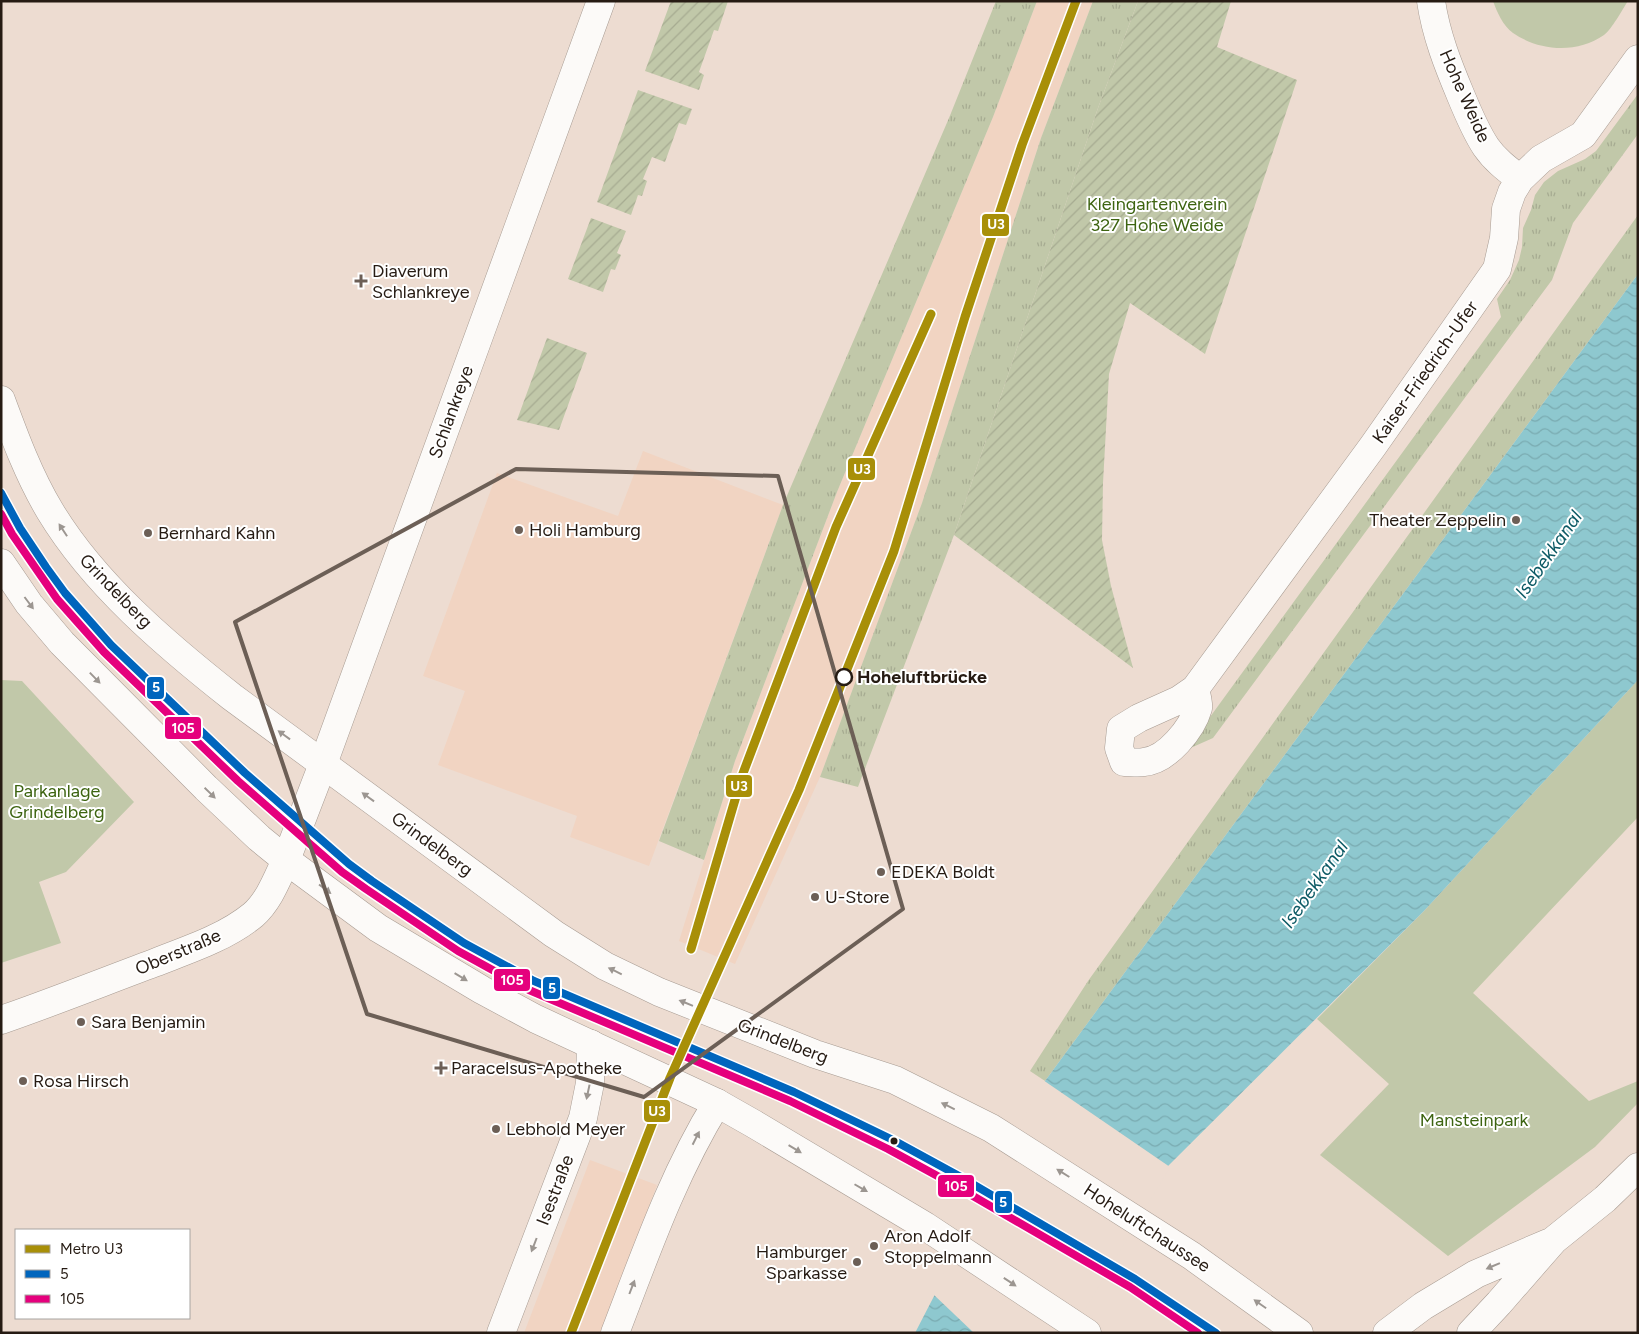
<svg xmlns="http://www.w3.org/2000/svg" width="1639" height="1334" font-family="Figtree,sans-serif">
<defs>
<pattern id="grass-tufts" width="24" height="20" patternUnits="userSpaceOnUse" patternTransform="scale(1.25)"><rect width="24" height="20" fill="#c1c8a9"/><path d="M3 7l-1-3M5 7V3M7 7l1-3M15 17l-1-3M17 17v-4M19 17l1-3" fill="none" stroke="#a6ab91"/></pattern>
<pattern id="garden-furrows" width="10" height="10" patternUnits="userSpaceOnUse" patternTransform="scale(1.25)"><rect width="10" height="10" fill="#c1c8a9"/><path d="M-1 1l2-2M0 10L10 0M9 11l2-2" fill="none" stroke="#a6ab91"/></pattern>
<pattern id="water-waves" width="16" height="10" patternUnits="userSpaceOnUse" patternTransform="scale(1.25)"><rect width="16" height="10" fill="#8ec8cf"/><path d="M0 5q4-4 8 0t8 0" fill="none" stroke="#7aabb1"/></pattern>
</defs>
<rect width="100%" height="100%" fill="#eddcd1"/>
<!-- built -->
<path fill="#f1d4c2" d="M1037,1H1093L1041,138L922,503L820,777L735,964L679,941L735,761L837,492L993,117Z
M643,451L783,505L649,866L570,837L577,816L438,765L465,691L423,676L497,473L618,516Z
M590,1160L657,1185L601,1333H524Z"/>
<!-- grass -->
<path fill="url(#grass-tufts)" d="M996,1H1037L993,117L837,492L735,761L704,860L659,841L783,505L949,118Z
M1093,1H1138L1098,108L954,535L858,787L820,777L922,503L1041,138Z
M1638,94V134L1573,223L1552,280L1213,738L1186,750L1501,317L1497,299L1510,280L1519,260L1522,247L1523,228L1531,210L1535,195L1544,182L1558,171L1585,159L1596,151Z
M1638,215V274L1045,1081L1030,1071L1088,981Z"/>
<!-- park -->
<path fill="#c1c8a9" d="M1493,1H1628C1622,10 1612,29 1604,35C1577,54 1539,51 1513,33C1503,26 1497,12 1493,1Z
M1,680L22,681L134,802L66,872L39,882L61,943L1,963Z
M1638,680V817L1473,993L1589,1101L1638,1081V1103L1595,1147L1448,1256L1320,1155L1389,1084L1317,1019L1423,912Z"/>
<!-- garden -->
<path fill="url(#garden-furrows)" d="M671,1H728L718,31L714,30L699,72L704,75L699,90L645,71Z
M1138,1H1231L1217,47L1297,80L1205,354L1130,303L1109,374L1103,483L1102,540L1111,586L1133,668L954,535L1098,108Z
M638,90L692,109L686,125L679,123L665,162L652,157L643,179L647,181L642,196L638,195L631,215L597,202Z
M591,218L626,231L617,253L621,255L615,270L611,269L603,292L568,279Z
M547,338L587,353L559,430L517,420Z"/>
<!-- water -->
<path fill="url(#water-waves)" d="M1638,274V680L1423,912L1168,1166L1068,1333H915L1045,1081Z"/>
<!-- pier -->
<path fill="#eddcd1" d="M1043,1080L1170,1167L1071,1333H974L933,1294Z"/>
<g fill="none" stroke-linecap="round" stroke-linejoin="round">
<!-- minor casing -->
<g stroke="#a79b92" stroke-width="29">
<path id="minor" d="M1431,1C1436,35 1448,65 1461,96C1468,113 1476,132 1486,147C1495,160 1507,169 1520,179
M1195,689C1196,694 1199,703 1198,708C1192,729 1167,760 1144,762C1138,763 1131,762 1124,762L1119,748L1121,729L1139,718L1179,700L1195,689L1373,446L1497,269L1504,238L1506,209L1512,192L1520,179L1541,159L1583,135L1638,59
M1,1020C53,1002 103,982 154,963C187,950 225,938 253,915C269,901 277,879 286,860
M501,1333L583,1118L590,1083L591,1044
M615,1333C645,1255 673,1174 717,1103
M1387,1333L1423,1306L1476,1274L1548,1243
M1471,1333L1499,1303L1554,1240L1605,1199L1638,1167"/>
</g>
<!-- tertiary casing -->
<g stroke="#a79b92" stroke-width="29">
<path id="tertiary" d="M286,860L323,764L601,1"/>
</g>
<!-- primary casing -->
<g stroke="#a79b92" stroke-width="29">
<path id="primary" d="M1,400C15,438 29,476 50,511C94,584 166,645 232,697L554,934L605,966L659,992L815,1054L895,1080L991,1128L1192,1256L1299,1333
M1,563L29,604L62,643L206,788L259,838L286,860L378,928L482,990L536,1019L717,1103L754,1124L925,1226L1087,1333"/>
</g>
<!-- minor -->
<use href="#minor" stroke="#fcfaf8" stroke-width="28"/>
<!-- tertiary -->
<use href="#tertiary" stroke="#fcfaf8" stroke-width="28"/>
<!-- primary -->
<use href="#primary" stroke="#fcfaf8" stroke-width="28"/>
<!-- bus-1 casing -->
<g stroke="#fff" stroke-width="11">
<path id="bus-1" d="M1,493L20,528L46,567L65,593L111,645L245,773L349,864L372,881L464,943L534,981L794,1092L893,1140L959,1176L1135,1279L1216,1333"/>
</g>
<!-- bus-2 casing -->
<g stroke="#fff" stroke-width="11">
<path id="bus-2" d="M1,514L12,534L57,599L104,652L238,781L342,872L366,889L458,951L529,990L790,1101L888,1149L954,1185L1130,1287L1198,1333"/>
</g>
<!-- bus-1 -->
<use href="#bus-1" stroke="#0065bd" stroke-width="8"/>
<!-- bus-2 -->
<use href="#bus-2" stroke="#e5007d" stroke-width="8"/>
<!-- metro-1 casing -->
<g stroke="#fff" stroke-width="12">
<path id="metro-1" d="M691,949L742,776L836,527L931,314
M571,1333L670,1078L799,790L894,551L965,317L1022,145L1076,1"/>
</g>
<!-- metro-1 -->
<use href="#metro-1" stroke="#a88f08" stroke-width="9"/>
</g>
<!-- one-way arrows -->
<defs><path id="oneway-solid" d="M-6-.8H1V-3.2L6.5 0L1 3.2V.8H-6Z" transform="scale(1.25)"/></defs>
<g fill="#9c9691">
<use href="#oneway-solid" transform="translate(63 530) rotate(-123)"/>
<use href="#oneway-solid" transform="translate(29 603) rotate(53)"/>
<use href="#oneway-solid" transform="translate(95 678) rotate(46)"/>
<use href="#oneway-solid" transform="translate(284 735) rotate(-144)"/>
<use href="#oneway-solid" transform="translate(210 793) rotate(44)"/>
<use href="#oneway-solid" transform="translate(368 797) rotate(-144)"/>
<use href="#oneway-solid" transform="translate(325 889) rotate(37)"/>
<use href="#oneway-solid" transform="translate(615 971) rotate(-154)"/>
<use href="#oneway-solid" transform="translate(461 977) rotate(31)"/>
<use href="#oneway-solid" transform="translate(686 1003) rotate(-158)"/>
<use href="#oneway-solid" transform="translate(588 1092) rotate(102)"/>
<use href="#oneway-solid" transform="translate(948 1106) rotate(-154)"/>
<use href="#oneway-solid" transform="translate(696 1138) rotate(-63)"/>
<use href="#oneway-solid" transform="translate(795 1149) rotate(31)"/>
<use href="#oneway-solid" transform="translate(1063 1173) rotate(-148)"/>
<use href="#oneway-solid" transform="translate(861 1188) rotate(30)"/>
<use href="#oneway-solid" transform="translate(534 1245) rotate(111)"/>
<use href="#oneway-solid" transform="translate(1493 1266) rotate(157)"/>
<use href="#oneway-solid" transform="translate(1010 1282) rotate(34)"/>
<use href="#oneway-solid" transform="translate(632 1287) rotate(-69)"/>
<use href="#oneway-solid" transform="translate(1260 1304) rotate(-145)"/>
</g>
<!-- marked area -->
<path fill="none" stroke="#6c5f56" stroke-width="4" stroke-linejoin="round" d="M516,469L778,476L903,909L644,1097L367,1014L235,622Z"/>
<!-- markers -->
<g fill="#6c5f56" stroke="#fff" stroke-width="2">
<path d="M358.5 273.5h5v5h5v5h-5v5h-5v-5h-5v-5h5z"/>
<circle cx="1516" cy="520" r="5"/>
<circle cx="519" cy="530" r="5"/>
<circle cx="148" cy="533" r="5"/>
<circle cx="881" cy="872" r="5"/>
<circle cx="815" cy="897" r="5"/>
<circle cx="81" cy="1022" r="5"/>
<path d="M438.5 1060.5h5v5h5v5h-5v5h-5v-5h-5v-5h5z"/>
<circle cx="23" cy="1081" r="5"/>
<circle cx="496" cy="1129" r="5"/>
<circle cx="874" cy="1246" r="5"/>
<circle cx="857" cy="1262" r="5"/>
</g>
<circle fill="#fff" stroke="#261b13" stroke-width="2.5" cx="844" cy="677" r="8"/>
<circle fill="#261b13" stroke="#fff" stroke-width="2" cx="894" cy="1141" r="4.5"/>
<g text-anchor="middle" stroke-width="4" stroke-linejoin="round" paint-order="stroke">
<!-- street labels -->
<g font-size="18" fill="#261b13" stroke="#fff">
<text transform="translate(1465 96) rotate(66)" y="6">Hohe Weide</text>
<text transform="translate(1425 372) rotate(-55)" y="6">Kaiser-Friedrich-Ufer</text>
<text transform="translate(451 412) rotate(-70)" y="6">Schlankreye</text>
<text transform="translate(116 591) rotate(46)" y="6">Grindelberg</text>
<text transform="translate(432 844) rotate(36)" y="6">Grindelberg</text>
<text transform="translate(178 952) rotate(-23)" y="6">Oberstraße</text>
<text transform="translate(783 1041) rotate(21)" y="6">Grindelberg</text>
<text transform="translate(555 1190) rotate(-69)" y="6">Isestraße</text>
<text transform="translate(1147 1228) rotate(33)" y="6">Hoheluftchaussee</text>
</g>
<!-- park labels -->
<g font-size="18" fill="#3d6411" stroke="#fff">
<text x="1157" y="210">Kleingartenverein<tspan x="1157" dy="21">327 Hohe Weide</tspan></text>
<text x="57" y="797">Parkanlage<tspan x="57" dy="21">Grindelberg</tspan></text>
<text x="1474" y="1126">Mansteinpark</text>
</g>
<!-- poi labels -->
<g font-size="18" fill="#261b13" stroke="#fff" text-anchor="start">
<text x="372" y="277">Diaverum<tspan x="372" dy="21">Schlankreye</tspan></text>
<text x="1506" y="526" text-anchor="end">Theater Zeppelin</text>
<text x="529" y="536">Holi Hamburg</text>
<text x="158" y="539">Bernhard Kahn</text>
<text x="891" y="878">EDEKA Boldt</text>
<text x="825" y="903">U-Store</text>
<text x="91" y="1028">Sara Benjamin</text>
<text x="451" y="1074">Paracelsus-Apotheke</text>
<text x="33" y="1087">Rosa Hirsch</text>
<text x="506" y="1135">Lebhold Meyer</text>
<text x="884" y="1242">Aron Adolf<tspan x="884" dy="21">Stoppelmann</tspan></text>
<text x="847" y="1258" text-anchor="end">Hamburger<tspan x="847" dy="21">Sparkasse</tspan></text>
</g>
<!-- stop labels -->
<g font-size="18" font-weight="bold" fill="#261b13" stroke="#fff" text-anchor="start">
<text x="857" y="683">Hoheluftbrücke</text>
</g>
<!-- water labels -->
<g font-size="19" font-style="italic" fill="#0c5a65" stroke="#fff">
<text transform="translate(1548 554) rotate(-55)" y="7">Isebekkanal</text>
<text transform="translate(1314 884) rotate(-55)" y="7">Isebekkanal</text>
</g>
</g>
<g stroke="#fff" stroke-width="2">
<rect x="981" y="213" width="29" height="24" rx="5" fill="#a88f08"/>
<rect x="847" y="457" width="29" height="24" rx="5" fill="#a88f08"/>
<rect x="146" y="676" width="19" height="24" rx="5" fill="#0065bd"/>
<rect x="164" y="716" width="38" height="24" rx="5" fill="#e5007d"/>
<rect x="725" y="774" width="28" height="24" rx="5" fill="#a88f08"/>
<rect x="493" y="968" width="38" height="24" rx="5" fill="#e5007d"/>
<rect x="542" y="976" width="19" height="24" rx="5" fill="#0065bd"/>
<rect x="643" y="1099" width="28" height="24" rx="5" fill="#a88f08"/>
<rect x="937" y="1174" width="38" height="24" rx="5" fill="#e5007d"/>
<rect x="994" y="1190" width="19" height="24" rx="5" fill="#0065bd"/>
</g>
<g font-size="14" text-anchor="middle" font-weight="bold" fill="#fff">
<text x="996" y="229">U3</text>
<text x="862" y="474">U3</text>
<text x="156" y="692">5</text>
<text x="183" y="733">105</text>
<text x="739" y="791">U3</text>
<text x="512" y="985">105</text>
<text x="552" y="993">5</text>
<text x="657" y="1116">U3</text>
<text x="956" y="1191">105</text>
<text x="1003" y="1207">5</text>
</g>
<!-- border -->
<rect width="1639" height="1334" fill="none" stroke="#261b13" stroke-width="5"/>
<!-- legend -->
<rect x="15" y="1229" width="175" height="90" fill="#ffffff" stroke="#a8a4a1"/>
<rect x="25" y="1245" width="25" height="8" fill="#a88f08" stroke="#a8a4a1"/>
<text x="60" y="1254" font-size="15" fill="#261b13">Metro U3</text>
<rect x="25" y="1270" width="25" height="8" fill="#0065bd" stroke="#a8a4a1"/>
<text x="60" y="1279" font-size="15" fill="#261b13">5</text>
<rect x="25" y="1295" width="25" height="8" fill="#e5007d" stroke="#a8a4a1"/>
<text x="60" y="1304" font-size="15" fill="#261b13">105</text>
</svg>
